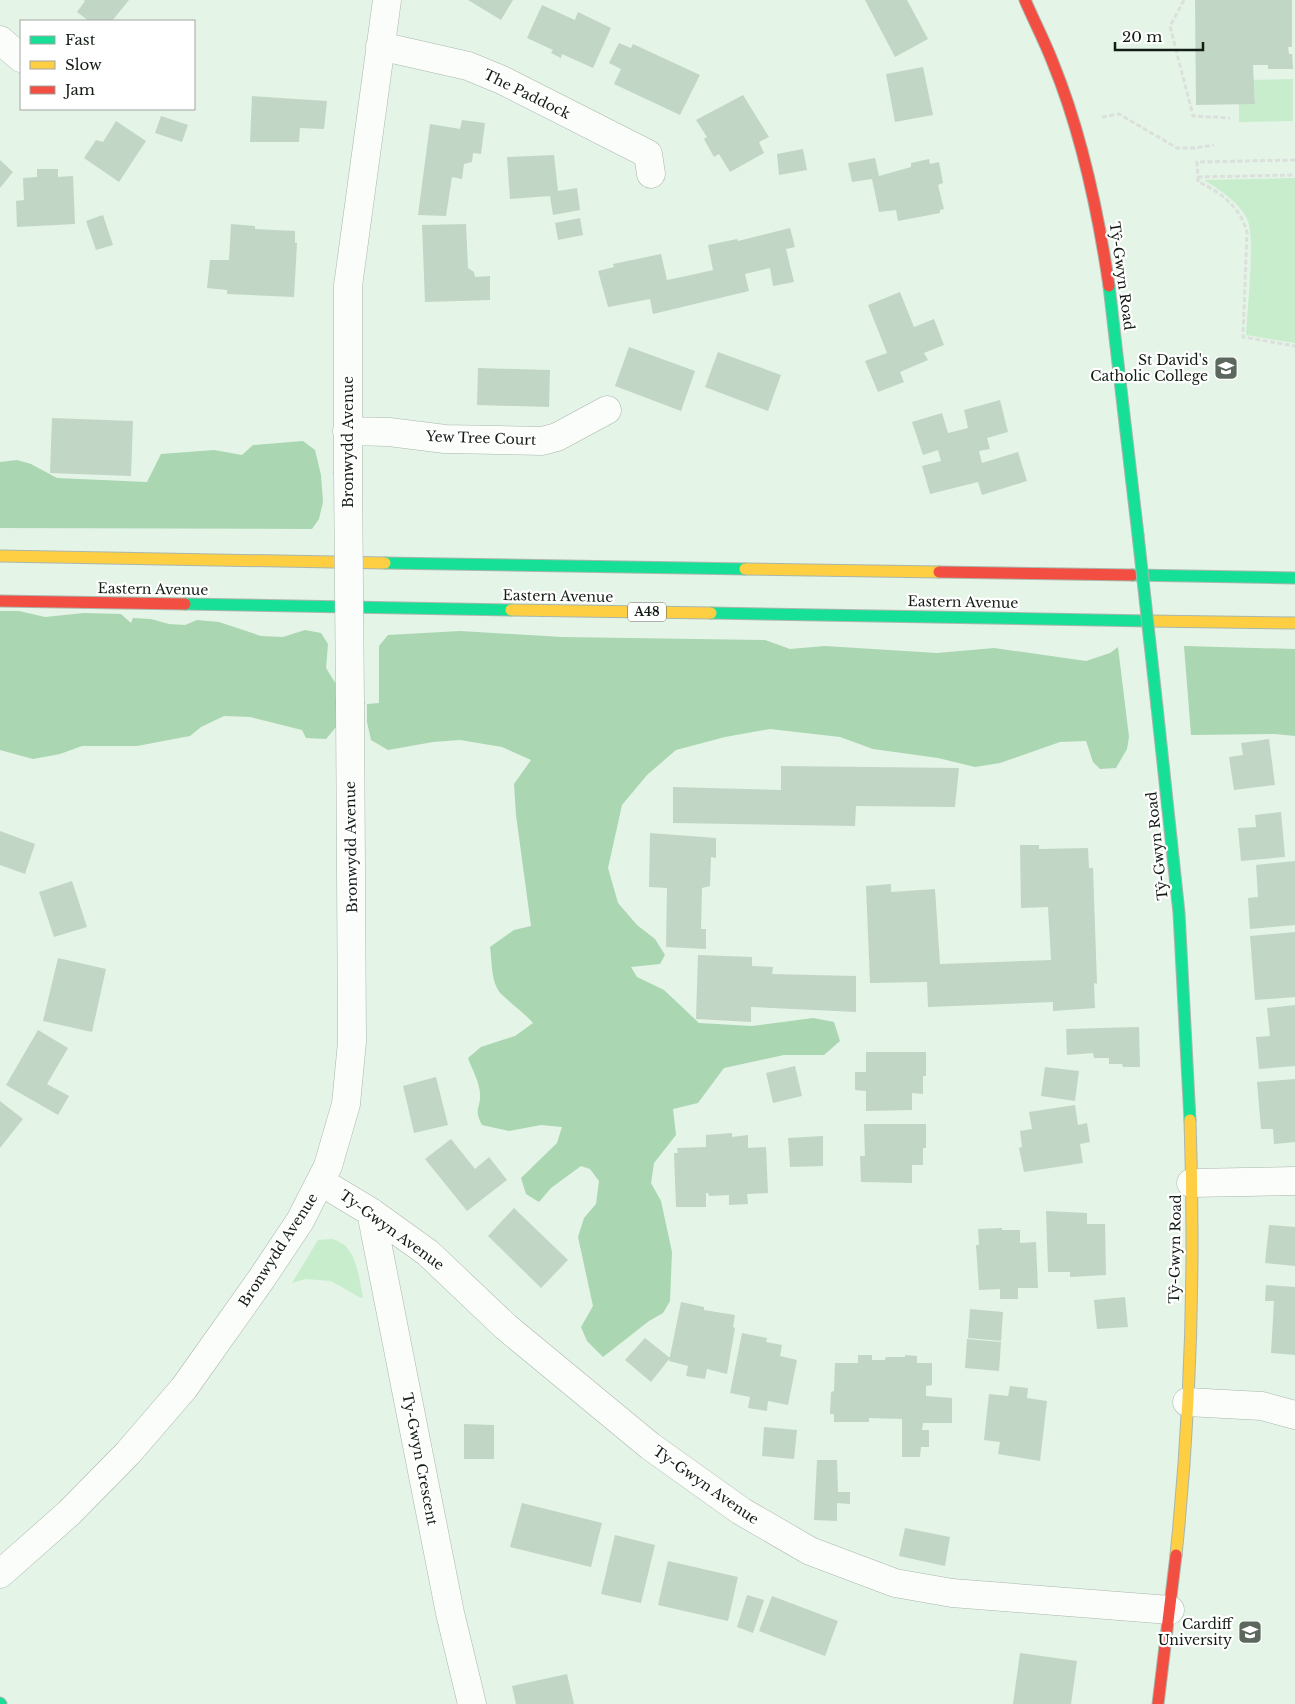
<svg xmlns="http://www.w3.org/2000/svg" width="1295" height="1704" font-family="'Libre Baskerville',serif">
<rect width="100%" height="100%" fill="#e4f4e7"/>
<!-- green -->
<path fill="#c7edcd" d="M1293,79V121L1239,122V104L1255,103L1254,80Z
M1295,178V343L1246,335C1247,311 1256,236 1247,219C1239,202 1220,190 1204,180Z
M332,1239C357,1245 358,1275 363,1297L361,1298L331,1281L305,1279L292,1283L318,1240Z"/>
<!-- forest -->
<path fill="#aad6b2" d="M303,441L315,450L321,475L323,502L319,519L312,529L0,528V462L17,460L31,464L57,478L147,482L161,454L214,450L242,455L253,445Z
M0,611H19L45,617L84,613L121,614L131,623L133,618L151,619L169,624L185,625L197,620L219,622L261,636L283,637L305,630L321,633L328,644L326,668L336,684L341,721L326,739L306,738L302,730L250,717L224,716L201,727L190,736L137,746H82L60,754L33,759L0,750Z
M460,631L562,637L765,640L790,649L825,646L937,653L994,648L1086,661L1110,653L1118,647L1129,737L1127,749L1116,768L1100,769L1093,762L1086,741L1060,742L1000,763L975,767L938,758L873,749L840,737L770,729L725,737L676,750L647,775L622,805L608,868L618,903L637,925L655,939L665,955L660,964L631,967L637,977L664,990L699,1023L752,1026L813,1018L834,1022L840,1041L824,1055H784L724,1068L698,1103L673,1109L676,1135L654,1163L651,1183L661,1201L672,1252L670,1301L663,1313L649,1321L603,1357L587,1341L581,1327L593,1306L578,1237L584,1218L596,1204L599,1181L590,1169L581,1166L551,1188L539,1202L526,1194L521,1178L557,1143L562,1127L541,1125L509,1131L482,1125C473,1108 481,1109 480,1093C479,1081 472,1069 468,1058L481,1047L515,1036L533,1023C526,1014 501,996 498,990C491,978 492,961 490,947L514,930L531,926L516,815L514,784L531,760L502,747L460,740L433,742L388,750L371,740L367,722V704L379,703V646L388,635Z
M1184,646L1295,649V736L1275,734L1191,735Z"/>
<!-- building -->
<path fill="#c2d6c6" d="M83,0H129L112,21H89L77,12L85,1Z
M468,0H513L501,20Z
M865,0H907L928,39L895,57Z
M1195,0H1292V47H1288L1289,54H1292L1293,69H1268V65H1253L1255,104L1196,105Z
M542,5L575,20L578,12L611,28L593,68L562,54L561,58L551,53L553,50L527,38Z
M619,43L631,48L633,44L700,75L680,115L614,84L621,69L609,63Z
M923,67L933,115L895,122L886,74Z
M743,95L769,137L759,142L764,153L730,172L719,154L714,157L704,139L707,137L696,120Z
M252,96L327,101L324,129L300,128L299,142H250Z
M161,116L188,125L182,142L155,133Z
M462,120L485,123L481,154L473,153L472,162L464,164L462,179L452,177L446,216L418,215L430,124L460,129Z
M116,121L146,141L119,182L84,158L96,140L103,142Z
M803,149L807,170L779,175L777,154Z
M554,155L558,191L577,188L580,210L553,215L550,196L510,199L507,157Z
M875,158L879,176L911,167V163L929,159L930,164L939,162L943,183L938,185L944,209L940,210V213L898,221L896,210L879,212L872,179L852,182L848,163Z
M0,160L13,172L0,188Z
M37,169H58V177L73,176L75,224L17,227L16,201L24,200L23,178L37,177Z
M103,215L113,245L96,250L86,221Z
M580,218L583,235L558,240L555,223Z
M231,224L255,226V229L295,231V243H297L294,297L227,294V290L207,288L210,260H229Z
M466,224L468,268L474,272L475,277L490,276V300L425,302L422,225Z
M790,228L795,247L786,249L794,282L773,286L770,268L745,274L749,291L653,314L650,299L608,307L598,271L614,267L613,264L661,254L667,280L691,275L713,270L708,245L737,239L738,241Z
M900,292L914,327L934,319L944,345L924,353L928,360L900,372L904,382L878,392L865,361L887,353L868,305Z
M629,347L695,371L681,411L615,386Z
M718,352L781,375L768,411L705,387Z
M478,368L550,370L549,407L477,405Z
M1000,400L1008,432L987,438L990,449L979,451L982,463L1018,452L1027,481L982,495L978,482L930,494L922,466L941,461L938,450L923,455L912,422L942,413L948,433L968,428L964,410Z
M52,418L133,421L131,476L50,473Z
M1269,739L1275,785L1234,790L1229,757L1243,755L1241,743Z
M781,766L959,768L955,807L856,806L855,826L673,823V787L781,790Z
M1281,812L1285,857L1241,861L1238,828L1256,827L1255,815Z
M0,831L35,844L25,874L0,865Z
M650,833L716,838V858L711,857L710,886L702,888L701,929H706V949L666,947L667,888L649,887Z
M1020,845H1039V849L1088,848L1089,868H1093L1097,984L1094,983L1095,1008L1053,1011V1002L928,1007L927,982L870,983L866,886L891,884V892L935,889L940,964L1051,960L1048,907L1021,908Z
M1295,861V925L1250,929L1248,898L1258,897L1256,865Z
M72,881L87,927L54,937L39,892Z
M1295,932V997L1255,1000L1250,936Z
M698,955L752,957V966L773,967L772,974L856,976V1012L751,1007V1022L696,1019Z
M58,958L106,969L92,1032L43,1021Z
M1295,1005V1066L1259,1069L1256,1037L1270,1036L1267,1008Z
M1139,1027L1140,1067H1123L1122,1064H1109V1058H1094L1093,1053L1067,1055L1066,1029Z
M38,1030L68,1048L47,1084L69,1096L58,1115L6,1085Z
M866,1052H926V1076H923V1094L912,1093V1110L866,1111V1091L855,1090V1072H866Z
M795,1066L802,1096L773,1103L766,1073Z
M1045,1067L1079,1071L1075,1101L1041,1096Z
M436,1077L448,1125L414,1133L403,1086Z
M1295,1079V1142L1274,1144L1273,1129H1261L1257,1082Z
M0,1101L23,1119L0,1148Z
M1075,1105L1078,1125L1087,1123L1090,1142L1080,1144L1083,1163L1024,1172L1019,1148L1022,1147L1020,1131L1032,1129L1029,1112Z
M864,1124H926V1148H923V1165H912V1183L861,1182L860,1156H865Z
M732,1133V1137L748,1135V1148L766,1147L768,1193L747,1194L748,1204L729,1205V1195L709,1196L708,1193H706V1207H676L674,1153H678L677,1148L706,1147V1135Z
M823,1136V1166L790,1167L788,1138Z
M451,1139L475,1169L489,1157L507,1180L467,1211L425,1159Z
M514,1208L568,1260L541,1288L488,1236Z
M1046,1211L1087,1213V1224H1105L1106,1275L1070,1277V1272H1048Z
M1269,1225L1295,1227V1266L1265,1263Z
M1002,1228V1230H1020V1243L1036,1242L1038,1288H1018V1299H1000V1289L979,1290L976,1245H979L978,1229Z
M1266,1285L1295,1287V1355L1271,1353L1274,1301H1265Z
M1125,1297L1128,1327L1097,1329L1094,1300Z
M681,1302L704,1307V1310L735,1315L733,1327L735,1328L727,1374L707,1369L705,1379L686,1376L688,1366L669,1361Z
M970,1309L1003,1312L1001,1341L968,1338Z
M742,1333L767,1338L766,1342L782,1345L780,1356L797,1360L788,1405L768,1401L767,1411L748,1408L750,1397L730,1393Z
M645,1338L670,1358L651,1382L625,1360Z
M967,1339L1001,1342L999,1371L965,1368Z
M858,1355H872V1360H885L886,1357H905V1355L917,1356V1363H932V1385L926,1386V1396L952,1398V1423H923L922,1430H929V1447H921L920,1457H902V1419L869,1418V1422H834V1414H830L831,1392L834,1391L835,1363H858Z
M1010,1386L1028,1388L1027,1398L1047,1401L1040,1461L998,1454L1000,1442L984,1440L989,1394L1008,1396Z
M464,1424L494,1425V1459H464Z
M764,1427L797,1430L794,1459L762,1456Z
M817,1460H837L838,1492H850V1504L837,1503V1521L814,1520Z
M522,1503L602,1523L591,1567L510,1547Z
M905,1528L950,1537L945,1566L899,1556Z
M615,1535L655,1545L641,1603L601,1594Z
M668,1561L738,1577L728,1621L658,1605Z
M747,1595L764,1600L753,1633L737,1627Z
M772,1596L838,1621L825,1656L759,1631Z
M1020,1653L1077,1661L1071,1704H1013Z
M567,1674L574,1704H516L512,1686Z"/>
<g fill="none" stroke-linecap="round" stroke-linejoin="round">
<!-- street casing -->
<g stroke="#aab6ac" stroke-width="29">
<path id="street" d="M0,40L21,58
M380,46L468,66L502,80L648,154L651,174
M347,431L389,432L445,439L542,441L557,437L607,410
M348,471V286L387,0
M321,1182L371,1212L428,1253L506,1327L650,1446L741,1511L810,1551L895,1583L952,1593L1170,1610
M1191,1183L1295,1181
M371,1212L450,1613L472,1704
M1187,1402L1262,1406L1295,1415
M0,1574L69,1513L128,1453L184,1388L262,1278L300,1221L328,1166L346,1104L352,1042L350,704"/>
</g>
<!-- fast casing -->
<g stroke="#aab6ac" stroke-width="13">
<path id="fast" d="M1109,286L1138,535
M385,563L745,569
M1132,575L1295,578
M185,604L511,610
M711,613L1149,621
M1157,707L1179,913L1190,1120
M0,1703L1,1704"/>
</g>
<!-- slow casing -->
<g stroke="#aab6ac" stroke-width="13">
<path id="slow" d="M0,556L385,563
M745,569L939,572
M511,610L711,613
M1149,621L1295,623
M1176,1555C1191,1411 1195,1265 1190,1120"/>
</g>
<!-- jam casing -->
<g stroke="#aab6ac" stroke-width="13">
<path id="jam" d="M1025,0C1034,21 1045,42 1053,63C1082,134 1098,211 1109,286
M939,572L1132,575
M0,601L185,604
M1158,1704L1176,1555"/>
</g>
<!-- path -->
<path stroke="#dce0dd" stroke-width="3" stroke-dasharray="5 2.5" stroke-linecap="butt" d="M1184,0L1170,26L1193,116L1230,118
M1102,117L1119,114L1177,148H1195L1214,145
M1295,160L1197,162L1198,177L1295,175
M1198,177V182C1220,191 1241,208 1247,232L1243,337L1295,346"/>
<!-- street -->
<use href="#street" stroke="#fbfdfb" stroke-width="28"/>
<!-- fast -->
<use href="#fast" stroke="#16e098" stroke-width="11"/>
<!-- slow -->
<use href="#slow" stroke="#ffcf43" stroke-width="11"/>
<!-- jam -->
<use href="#jam" stroke="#f24e42" stroke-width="11"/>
<!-- street-bridge casing -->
<g stroke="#aab6ac" stroke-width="29" stroke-linecap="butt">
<path id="street-bridge" d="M348,471L350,704"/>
</g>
<!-- fast-bridge casing -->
<g stroke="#aab6ac" stroke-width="13" stroke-linecap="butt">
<path id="fast-bridge" d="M1138,535L1157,707"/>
</g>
<!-- street-bridge -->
<use href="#street-bridge" stroke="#fbfdfb" stroke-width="28"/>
<!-- fast-bridge -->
<use href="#fast-bridge" stroke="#16e098" stroke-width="11"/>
</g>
<!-- icons -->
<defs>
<g id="school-square" transform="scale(1.25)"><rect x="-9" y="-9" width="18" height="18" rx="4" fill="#5c685e" stroke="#fff"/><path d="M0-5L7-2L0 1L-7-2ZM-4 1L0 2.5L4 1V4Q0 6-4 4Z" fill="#fff"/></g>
<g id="university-square" transform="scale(1.25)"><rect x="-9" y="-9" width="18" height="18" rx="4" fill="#5c685e" stroke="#fff"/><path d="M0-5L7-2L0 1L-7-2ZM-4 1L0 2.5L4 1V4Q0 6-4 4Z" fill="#fff"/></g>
</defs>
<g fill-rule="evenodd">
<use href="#school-square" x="1226" y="368"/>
<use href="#university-square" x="1250" y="1632"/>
</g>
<g text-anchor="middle" stroke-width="4.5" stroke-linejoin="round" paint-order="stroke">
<!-- shield labels -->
<rect fill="#fff" stroke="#5a615b" stroke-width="1" x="628" y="602.5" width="38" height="19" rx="4"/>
<g font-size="12" font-weight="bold" fill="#131d15">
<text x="647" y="616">A48</text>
</g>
<!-- street labels -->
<g font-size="14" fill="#131d15" stroke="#fff">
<text transform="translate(527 94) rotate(26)" y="5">The Paddock</text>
<text transform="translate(1122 276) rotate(82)" y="5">Tŷ-Gwyn Road</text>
<text transform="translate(481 438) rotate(2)" y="5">Yew Tree Court</text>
<text transform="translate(348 442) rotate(-90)" y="5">Bronwydd Avenue</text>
<text transform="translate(153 589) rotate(1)" y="5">Eastern Avenue</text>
<text transform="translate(558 596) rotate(1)" y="5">Eastern Avenue</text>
<text transform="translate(963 602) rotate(1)" y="5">Eastern Avenue</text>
<text transform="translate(1157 846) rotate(-96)" y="5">Tŷ-Gwyn Road</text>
<text transform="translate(351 847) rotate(-91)" y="5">Bronwydd Avenue</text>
<text transform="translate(392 1230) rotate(36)" y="5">Ty-Gwyn Avenue</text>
<text transform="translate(1175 1249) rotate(-89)" y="5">Tŷ-Gwyn Road</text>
<text transform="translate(278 1250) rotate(-57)" y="5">Bronwydd Avenue</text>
<text transform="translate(420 1459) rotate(79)" y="5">Ty-Gwyn Crescent</text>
<text transform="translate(706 1485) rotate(35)" y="5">Ty-Gwyn Avenue</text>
</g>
<!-- poi labels -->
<g font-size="14" fill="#131d15" stroke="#fff" text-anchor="end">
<text x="1208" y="365">St David's<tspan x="1208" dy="16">Catholic College</tspan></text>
<text x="1232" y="1629">Cardiff<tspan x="1232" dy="16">University</tspan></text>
</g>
</g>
<!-- legend -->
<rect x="20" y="20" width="175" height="90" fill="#ffffff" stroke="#a1a5a1"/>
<rect x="30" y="36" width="25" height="8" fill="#16e098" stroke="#a1a5a1"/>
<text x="65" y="45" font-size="15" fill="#131d15">Fast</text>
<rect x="30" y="61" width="25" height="8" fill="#ffcf43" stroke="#a1a5a1"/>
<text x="65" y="70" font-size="15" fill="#131d15">Slow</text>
<rect x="30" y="86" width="25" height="8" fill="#f24e42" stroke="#a1a5a1"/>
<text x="65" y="95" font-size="15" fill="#131d15">Jam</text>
<!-- scale -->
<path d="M1115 42v8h88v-8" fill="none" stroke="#131d15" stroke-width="2.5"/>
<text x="1122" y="42" font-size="15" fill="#131d15" stroke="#ffffff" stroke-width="4" paint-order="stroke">20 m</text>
</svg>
